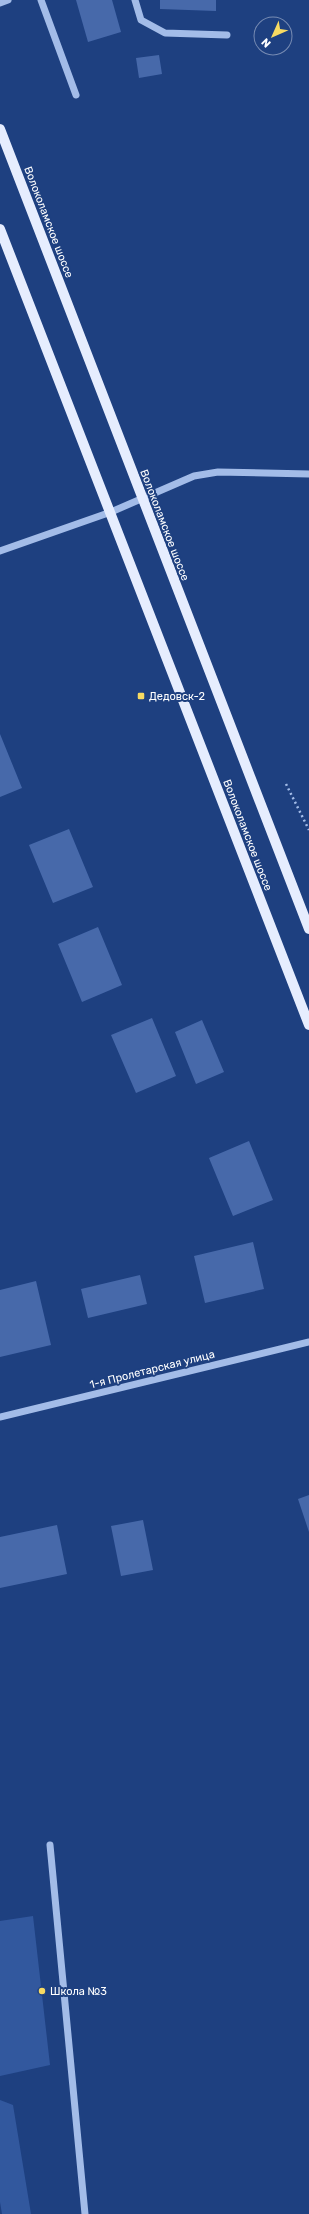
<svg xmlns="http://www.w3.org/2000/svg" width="309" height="2214" font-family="Rubik,sans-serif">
<rect width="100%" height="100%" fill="#1e4080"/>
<!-- green -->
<path fill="#32589e" d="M33,1916L50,2065L0,2076V1921Z
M0,2100L13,2105L31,2214H2L0,2202Z"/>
<!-- building -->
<path fill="#4769aa" d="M76,0H112L121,32L88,42Z
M160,0H216V11L160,9Z
M159,55L162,74L139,78L136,58Z
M0,734L22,788L0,797Z
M69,829L93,887L53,903L29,845Z
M98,927L122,985L82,1002L58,944Z
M152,1018L176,1076L136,1093L111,1035Z
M202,1020L224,1072L196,1084L175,1032Z
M249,1141L273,1200L233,1216L209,1158Z
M253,1242L264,1289L205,1303L194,1256Z
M140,1275L147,1304L88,1318L81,1289Z
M36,1281L51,1345L0,1357V1290Z
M309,1495V1532L298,1499Z
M143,1520L153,1570L121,1576L111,1526Z
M57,1525L67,1574L0,1588V1537Z"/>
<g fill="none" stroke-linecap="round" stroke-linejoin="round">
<!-- path -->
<path stroke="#a3bce8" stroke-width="2.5" stroke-dasharray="2 3" stroke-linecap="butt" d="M286,784L309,830"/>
<!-- minor -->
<path stroke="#a3bce8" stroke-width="7" d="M41,0L76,95
M135,0L141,20L165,33L227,35
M0,3L8,0
M0,551L111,512L194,476L218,472L309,474
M0,1417L309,1342
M50,1845L85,2214"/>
<!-- major -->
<path stroke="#e6edfe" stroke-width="10" d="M0,129L309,929
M0,229L309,1025"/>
</g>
<!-- markers -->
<g fill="#f7da62" stroke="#1e4080" stroke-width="1.5">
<rect x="137" y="692" width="8" height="8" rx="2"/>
<circle cx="42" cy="1991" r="4"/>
</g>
<g text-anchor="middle" stroke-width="4" stroke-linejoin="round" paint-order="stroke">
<!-- street labels -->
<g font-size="11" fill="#fff" stroke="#1e4080">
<text transform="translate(49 222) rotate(69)" y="4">Волоколамское шоссе</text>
<text transform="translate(165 525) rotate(69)" y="4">Волоколамское шоссе</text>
<text transform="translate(248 835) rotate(69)" y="4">Волоколамское шоссе</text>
<text transform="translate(152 1369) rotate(-14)" y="4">1-я Пролетарская улица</text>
</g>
<!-- poi labels -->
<g font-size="11" fill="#fff" stroke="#1e4080" text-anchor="start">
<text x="149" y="700">Дедовск-2</text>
<text x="50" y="1995">Школа №3</text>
</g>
</g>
<!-- north arrow -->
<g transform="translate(273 36) rotate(225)"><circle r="19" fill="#1e4080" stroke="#788cb3"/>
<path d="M0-3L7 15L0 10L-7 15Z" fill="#f7da62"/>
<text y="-6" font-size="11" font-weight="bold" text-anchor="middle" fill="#ffffff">N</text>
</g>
</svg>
